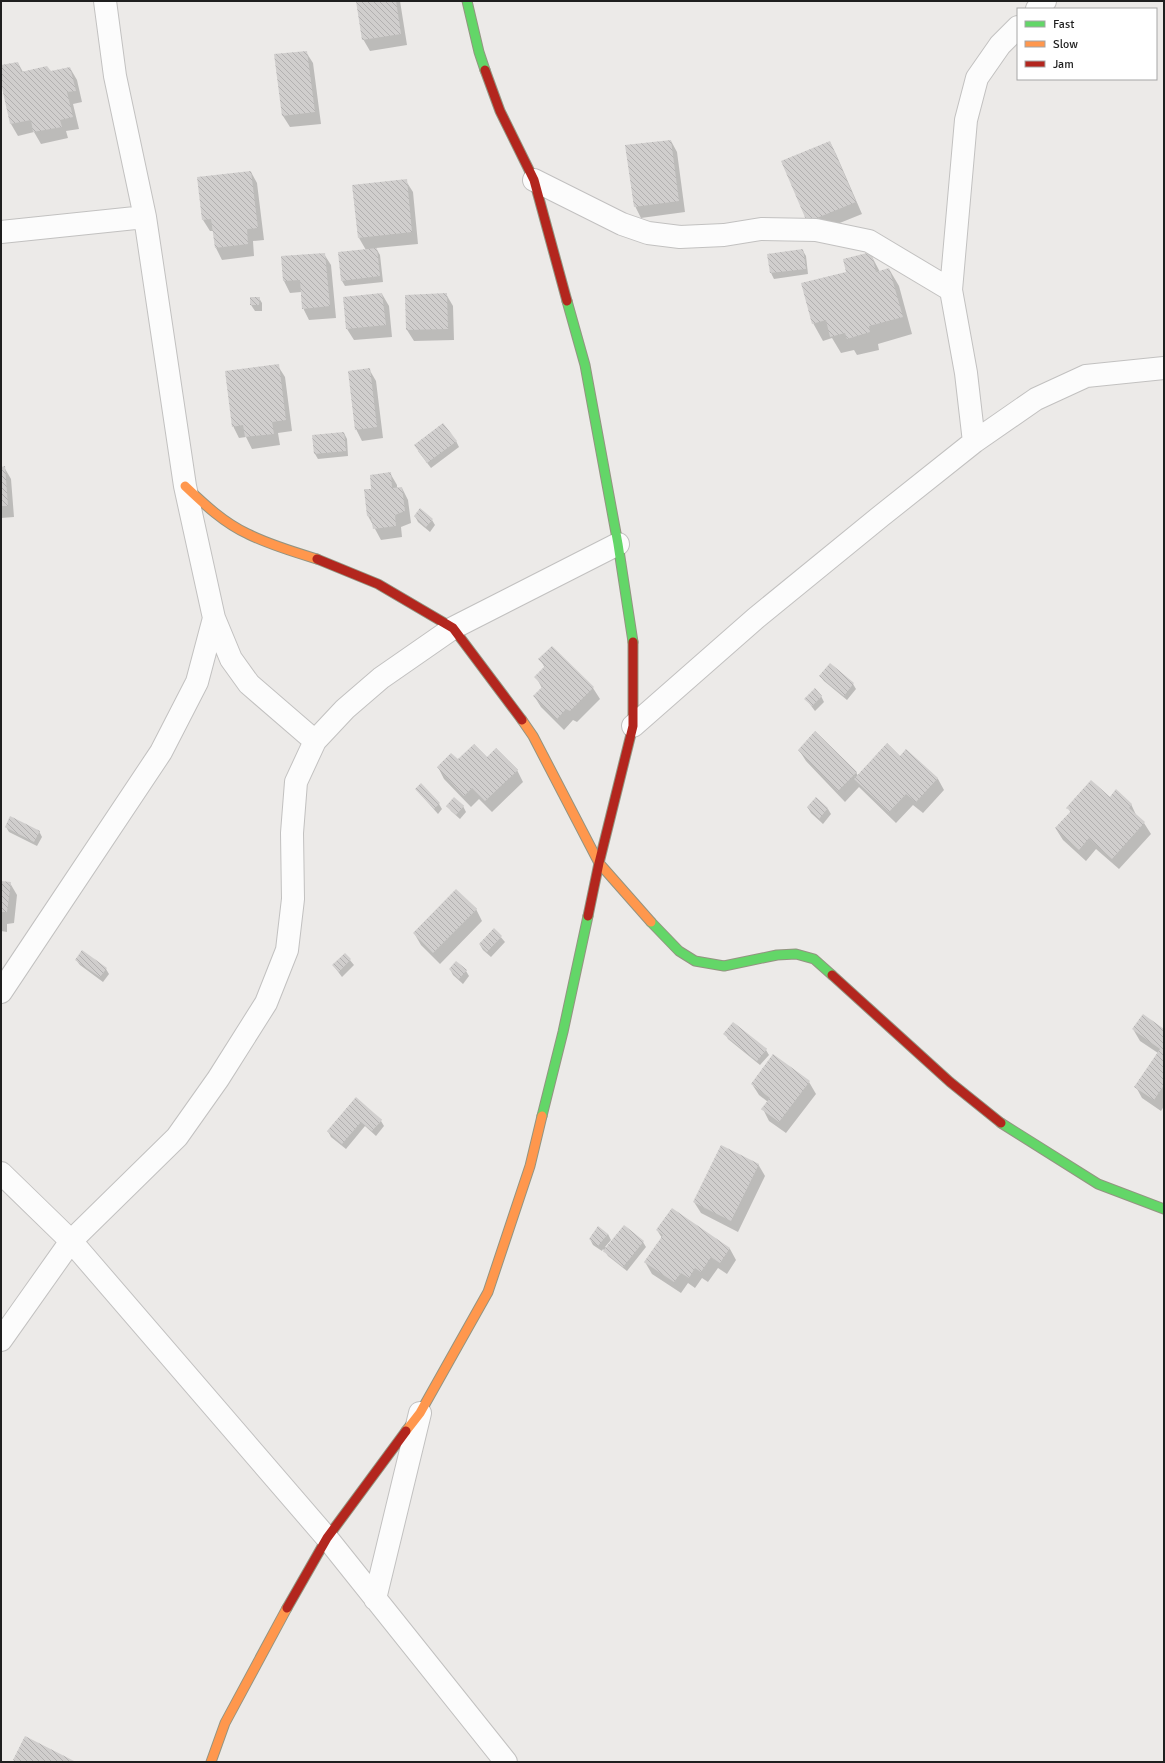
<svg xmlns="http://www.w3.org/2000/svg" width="1165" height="1763" font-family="Signika,sans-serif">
<defs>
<pattern id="building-back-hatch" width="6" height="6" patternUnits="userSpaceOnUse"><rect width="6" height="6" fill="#d0cecd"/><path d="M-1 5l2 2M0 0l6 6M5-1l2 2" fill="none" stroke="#b2b0b0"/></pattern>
</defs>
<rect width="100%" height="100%" fill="#eceae8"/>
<!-- shadow -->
<path fill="#0003" d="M357,1H400L407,45L370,51L363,39Z
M306,52L313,63L321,124L290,127L283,116Z
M18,63L23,72H50L70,68L77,80L82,102L73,104L79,129L66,131L68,138L41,144L34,132L18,136L11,124L1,78V66Z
M671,141L677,152L685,212L641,218L635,206Z
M830,142L836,154L862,214L815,233L783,162Z
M251,172L257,183L264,240L253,241L254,256L222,260L216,248L214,231H210L203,220Z
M406,181L413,192L418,244L376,248L380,255L383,282L345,286L342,281L366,250L359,238Z
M803,251L806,256L808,274L774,279L771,273L768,255Z
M870,253L880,272L889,269L899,286L912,334L878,344L879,350L857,355L854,350L841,353L832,338L823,341L813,323L848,272Z
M324,254L331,265L336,318L309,320L303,308L301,292L290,293L284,281L282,257Z
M382,294L389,306L392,337L354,340L347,329Z
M446,294L453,306L454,340L414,341L407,330Z
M251,298H259L262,303V311H255L251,305Z
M278,366L285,377L292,431L278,433L280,445L252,449L246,437L239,438L233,426Z
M369,369L376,381L383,438L362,441L356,429Z
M344,433L347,439L348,456L318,459L315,454Z
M456,441L459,447L431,468L418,451Z
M4,467L11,479L14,517L1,518V468Z
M390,473L397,485V489L402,488L408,500L411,523L401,527L402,537L381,540L368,516L372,490Z
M415,516L432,520L435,525L430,532L418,522Z
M552,647L593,688L600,699L577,722L573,720L564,730L541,707L534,696L542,688L536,677L545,668L540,659Z
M820,676L853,684L856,689L847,700L824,681Z
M821,696L824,702L815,711L806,699Z
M799,750L856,772L858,776L900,757L906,750L938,779L944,790L923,813L913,805L896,823L859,787L845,802L806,761Z
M487,759L517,770L523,782L492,812L479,799L471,807L444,779L438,767L458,761Z
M416,789L439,804L442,809L438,814Z
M816,798L828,809L831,814L823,824L811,813L808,808Z
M1110,798L1131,804L1137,817L1144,823L1151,834L1119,869L1096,849L1086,861L1063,840L1056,829L1071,813L1068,808Z
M448,806H463L466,812L460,819L451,811Z
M6,827L39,831L42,837L37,846L9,832Z
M1,882L10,883L17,895L14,923L7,924V932L1,931Z
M476,909L482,921L440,964L421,945L414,933Z
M494,929L505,942L491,957L483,950L480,945Z
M345,954L354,965L342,977L333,965Z
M76,960L106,969L109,974L103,982L80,965Z
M456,962L466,971L469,976L463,984L453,975L450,969Z
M1133,1029L1164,1030V1106L1161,1111L1142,1098L1136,1087L1158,1053L1140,1041Z
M725,1034L766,1050L769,1055L760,1065L728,1039Z
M809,1082L816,1094L786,1133L769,1121L763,1109L768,1102L759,1095L752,1084Z
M356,1098L381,1121L384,1126L376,1136L365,1126L346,1149L331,1137L328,1131Z
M758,1164L765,1176L738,1232L701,1213L694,1202Z
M672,1209L730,1249L736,1260L727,1274L718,1268L708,1282L702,1278L695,1288L688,1283L681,1293L652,1274L645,1262L662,1238L657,1230Z
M608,1234L611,1240L605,1247L607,1248L643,1242L646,1247L627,1271L608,1256L603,1249L602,1251L593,1245L590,1239Z"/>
<!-- building -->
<path fill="url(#building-back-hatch)" d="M356,1H396L401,34L362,40Z
M307,51L315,112L282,116L274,54Z
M18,62L21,72L47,66L51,71L70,67L76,91L67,92L73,117L60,120L62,127L33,132L31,120L10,124L1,83V65Z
M671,140L679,201L634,207L625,145Z
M830,141L856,202L807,222L781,161Z
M251,171L258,228L247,229L248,244L215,248L211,219L202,220L197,177Z
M407,179L412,232L358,238L352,185Z
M377,248L380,276L341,281L338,252Z
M803,249L806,269L770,273L767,254Z
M871,252L876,272L889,268L903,317L869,326L870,332L847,339L845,333L830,337L826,320L812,324L801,283L846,272L843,259Z
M325,253L330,306L302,309L300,280L283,281L281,256Z
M382,293L386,325L346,329L343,297Z
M447,293L448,329L406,330L405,295Z
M250,297H260L259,305H250Z
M279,364L286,420L272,422L274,434L245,437L243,425L232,427L225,371Z
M370,368L377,427L355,430L348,371Z
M443,423L457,441L427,463L414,445Z
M344,432L346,451L314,454L312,435Z
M5,466L8,506H1V467Z
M391,472L392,488L402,487L405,511L395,515L396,526L373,529L371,517L367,516L364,489H371L370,475Z
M420,508L433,519L426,527L414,516Z
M552,646L594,687L570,711L566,709L557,719L533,696L543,686L534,677L545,666L538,659Z
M830,663L854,683L844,696L819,676Z
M815,688L822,696L812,706L804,699Z
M815,731L857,772L838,791L798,750Z
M887,743L900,756L906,749L938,778L916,802L906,794L889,812L854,779Z
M474,744L487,757L496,748L518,770L485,801L472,788L464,796L437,767L451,753L458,759Z
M1091,780L1110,797L1116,789L1132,804L1129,808L1145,822L1112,859L1089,838L1079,850L1055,828L1071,811L1066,808Z
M421,783L440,803L434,809L415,789Z
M454,797L464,806L456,815L446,806Z
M816,797L828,808L819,819L807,807Z
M10,816L40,831L34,842L5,827Z
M1,881L11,882L7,912H1Z
M456,889L477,909L433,953L413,933Z
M494,928L502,936L487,952L479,944Z
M82,950L107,968L100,977L75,960Z
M345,953L351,959L339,972L332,965Z
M456,961L467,970L459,979L449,969Z
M1143,1014L1164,1029V1085L1154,1100L1134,1087L1160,1049L1132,1029Z
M733,1022L767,1049L757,1061L723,1034Z
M773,1054L810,1081L779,1122L761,1109L770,1098L751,1084Z
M356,1097L382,1120L372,1131L361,1122L342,1144L327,1131Z
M721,1145L759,1164L731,1221L693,1202Z
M672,1208L730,1248L720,1263L711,1257L701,1272L695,1268L689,1278L681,1273L674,1282L644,1262L663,1235L656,1230Z
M624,1225L644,1241L623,1267L603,1251Z
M598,1226L608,1234L598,1246L589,1239Z
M25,1736L76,1762H16L13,1760Z"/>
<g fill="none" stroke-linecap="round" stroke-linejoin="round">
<!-- street casing -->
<g stroke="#c2c1c0" stroke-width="24">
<path id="street" d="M1037,9L1045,1
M534,180L622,224L648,233L680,237L724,235L761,229L816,230L869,241L951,290
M1,232L145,217
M974,442L966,373L951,290L966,120L977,78L1000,45L1018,27
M214,618L231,659L249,684L315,741
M633,726L756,618L881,516L974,442L1036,399L1086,376L1164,368
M1,992L161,752L197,682L214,618L185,486L145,217L115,76L105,1
M1,1173L71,1241L327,1538L506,1762
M1,1340L71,1241L177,1137L218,1079L266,1003L287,950L293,899L292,833L296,782L315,741L345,709L381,678L453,628L618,544
M375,1599L420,1413"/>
</g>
<!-- fast casing -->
<g stroke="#939481" stroke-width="11">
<path id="fast" d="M467,1L479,52L485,70
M567,301L585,365L618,544L633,642
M651,922L679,951L695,961L724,966L777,955L796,954L814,959L832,975
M542,1116L563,1032L588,916
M1001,1123L1098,1184L1164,1209"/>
</g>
<!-- slow casing -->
<g stroke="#939481" stroke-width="11">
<path id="slow" d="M185,486C204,504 224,523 248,534C270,545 294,552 317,559
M522,720L533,736L599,863L651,922
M406,1431L420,1413L488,1292L530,1166L542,1116
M211,1762L225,1723L287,1608"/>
</g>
<!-- jam casing -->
<g stroke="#939481" stroke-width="11">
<path id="jam" d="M485,70L500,111L534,180L567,301
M317,559L378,584L453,628L522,720
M588,916L599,863L633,726V642
M832,975L950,1082L1001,1123
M287,1608L327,1538L406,1431"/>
</g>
<!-- street -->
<use href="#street" stroke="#fcfcfc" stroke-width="22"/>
<!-- fast -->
<use href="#fast" stroke="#63d668" stroke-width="9"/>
<!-- slow -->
<use href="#slow" stroke="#ff974d" stroke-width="9"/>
<!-- jam -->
<use href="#jam" stroke="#b3261e" stroke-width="9"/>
</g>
<!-- border -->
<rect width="1165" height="1763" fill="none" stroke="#1f1f1f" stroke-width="4"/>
<!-- legend -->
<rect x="1017" y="8" width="140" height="72" fill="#ffffff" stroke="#a5a5a5"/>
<rect x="1025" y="21" width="20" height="6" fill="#63d668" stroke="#a5a5a5"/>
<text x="1053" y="28" font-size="12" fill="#1f1f1f">Fast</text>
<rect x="1025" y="41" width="20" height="6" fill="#ff974d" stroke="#a5a5a5"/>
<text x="1053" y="48" font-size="12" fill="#1f1f1f">Slow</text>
<rect x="1025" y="61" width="20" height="6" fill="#b3261e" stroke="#a5a5a5"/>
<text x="1053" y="68" font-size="12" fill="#1f1f1f">Jam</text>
</svg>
